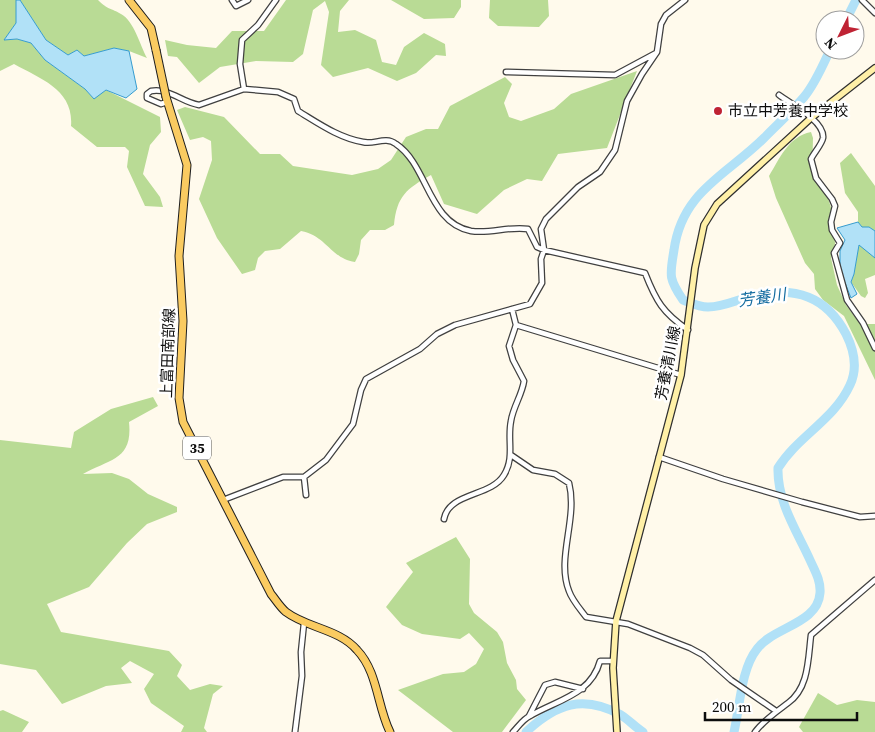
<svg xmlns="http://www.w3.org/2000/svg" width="875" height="732" font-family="'Source Serif 4','Noto Sans JP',serif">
<rect width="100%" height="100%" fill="#fffaec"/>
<!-- forest -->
<path fill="#b9db95" d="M0,0H16V23L4,40L17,39L31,43L45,60L85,89L93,98L106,90L160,117L161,132L150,145L143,174L160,197L163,207L145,206L127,167L129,151L125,147H97L71,126C74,90 41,79 14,64L0,71Z
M20,0H98C108,10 111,8 121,14C134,21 140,45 147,58L129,51L114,48L84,56L77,50L68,55L46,40Z
M286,0H349L340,11L338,32L355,30L376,40L382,62L396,65L404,47L424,33L445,44L446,56L436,55L416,73L397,81L368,68L333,77L321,65L329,12L325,1L313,10L303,54L293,62L256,61L220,67L199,83L177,57L168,56L165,40L187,45L216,48L232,31H264Z
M391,0H461V7L454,18L424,19Z
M490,0H548L549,16L539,27L498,26L489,18Z
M637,71L607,148L558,154L542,181L527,179L504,190L477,214L444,204L431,175C406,189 397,196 394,225L385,230H370L361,240L359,254L355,262C330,258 327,236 301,231L280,249L265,251L258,258L255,270L242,274L217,238L199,199L212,160L211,141L203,137L190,140L177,110L185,107L224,117L260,154H280L293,166L352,175L378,169L391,160L406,137L426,129H438L450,106L505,77L512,84L504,103L509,117L521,121L554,109L571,94Z
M811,132L813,138L812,175L827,195L834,217L835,244L831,258L837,285L846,305L860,324H875V380L844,316L823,300L815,289L814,274L805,263L776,198L769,176C780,158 788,137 811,132Z
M851,153L875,186V231L869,227H862L858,222V212L845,193L840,163Z
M859,244L875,258V275L865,279L868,293L865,298L861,296L851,282L854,274Z
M153,397L158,406L129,422C133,460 110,459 83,474L112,473L129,479L148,494L177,507V512L147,524L127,543L89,587L47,604L61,632L169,651L182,665L177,676L190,690L210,684L223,686L213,694L204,728L207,732H181L184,726L151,703L144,689L154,674L130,661L121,668L132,683L106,686L62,704L36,670L0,664V440L71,448L74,432L111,409Z
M456,537L470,559L469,604L474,613L497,632L503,642L507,663L516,680L517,689L526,700L502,732H453L398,690L443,674L464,672L476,664L484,649L469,633L460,639L422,634L402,625L386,607L413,572L406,563Z
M818,693L837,705L857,700L875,702V732H803L799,727Z
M3,710L29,722L22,732H0V711Z"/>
<!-- water -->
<path fill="#b1e1f7" stroke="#369ccf" d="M16,0H20L46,40L68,55L77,50L84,56L114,48L129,51L137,89L126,98L106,90L94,99L85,89L45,60L31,43L17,39L4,40L16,23Z
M858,222L862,227H869L875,231V258L859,245L854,274L851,282L857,294L851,298L840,270V251L845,240L837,228Z"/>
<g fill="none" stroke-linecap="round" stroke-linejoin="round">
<!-- river -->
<path stroke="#b1e1f7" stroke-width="9" d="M846,20L856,0
M526,732C556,704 583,694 621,715C629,720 635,727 643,732
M734,732C740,706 741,669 757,649C773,627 818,624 820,593C821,581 815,571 810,560C797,531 777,502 778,468C798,436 834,420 850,385C858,368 854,350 846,334C826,296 796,287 756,295C741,298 724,307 708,307C699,307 691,303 683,300C668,278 670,275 674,250C682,191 727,175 764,138C778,124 792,111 804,97C815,84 823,65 830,50"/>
<!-- minor casing -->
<g stroke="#404040" stroke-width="7">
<path id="minor" d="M232,0L236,6L248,0
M862,0L875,13
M506,72L615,75L656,53
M244,89L240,64L242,40L258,25L276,0
M779,95C791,104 825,121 823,138C822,144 814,153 811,159L816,178L832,199L835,206L831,222L832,230L840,243L834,253L847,300L863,323L875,348
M167,102L161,104L147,98V94L151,91C170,88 181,102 199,105L244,89L278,92L294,99L298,111C318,123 339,138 363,142C374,145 385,136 396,144C428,165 428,223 471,231C490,234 509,226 528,229L537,247L544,250L645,273C656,301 663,313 688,330
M516,325L681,375
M511,455L533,470L555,474L569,483C578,519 556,558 569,591C572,600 580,609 586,617L628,624L690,648L703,655L731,680L776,711
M659,457L723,479L802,502L860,517L875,516
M304,477L306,495
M223,500L283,477H304L326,460L353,424L361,390L366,379L420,349L437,334L455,325L530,304L542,283L541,259L544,250L541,229L546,219L578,187L600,172L615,150L627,101L642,74L657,52L661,24L666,15L685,0
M444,519C449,492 491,497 504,475C515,457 507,440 511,421C513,407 522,395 524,381L513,360L509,346L516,325L512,309
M529,716L545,685L555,682L583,689
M295,732L302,676L301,652L304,623
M513,732C518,727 523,719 530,716C557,700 591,695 600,661H613
M755,732C764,720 776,712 788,703C809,688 808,659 811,635L875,580"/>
</g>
<!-- secondary casing -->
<g stroke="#2f2f2f" stroke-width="8">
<path id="secondary" d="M617,732L613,668L616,621L681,375L695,268L704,225L717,204L811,118L875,68"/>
</g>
<!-- primary casing -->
<g stroke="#1e1e1e" stroke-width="9">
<path id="primary" d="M129,0L151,28L156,50
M166,97L187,165L179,256L183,321L179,398L183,422L271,594C276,600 280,607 286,612C307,628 339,629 357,650C378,672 377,706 390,732"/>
</g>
<!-- minor -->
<use href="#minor" stroke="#fff" stroke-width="4.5"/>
<!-- secondary -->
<use href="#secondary" stroke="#fff0a7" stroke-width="5.5"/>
<!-- primary -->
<use href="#primary" stroke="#facb61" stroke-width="7"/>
<!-- primary-bridge casing -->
<g stroke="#1e1e1e" stroke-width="9" stroke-linecap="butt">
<path id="primary-bridge" d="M156,50L166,97"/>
</g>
<!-- primary-bridge -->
<use href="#primary-bridge" stroke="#facb61" stroke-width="7"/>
</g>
<!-- markers -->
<circle fill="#bf2334" stroke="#fff" stroke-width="2" cx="718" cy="111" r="5"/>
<g text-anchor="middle" stroke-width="5" stroke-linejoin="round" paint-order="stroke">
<!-- shield labels -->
<rect fill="#fff" stroke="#565656" stroke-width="1" x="183" y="436.5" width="28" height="23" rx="4"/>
<g font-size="14" font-weight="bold" fill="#0d0d0d">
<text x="197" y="453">35</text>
</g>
<!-- poi labels -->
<g font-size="15" fill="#0d0d0d" stroke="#fff" text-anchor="start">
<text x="728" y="116">市立中芳養中学校</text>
</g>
<!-- street labels -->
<g font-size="15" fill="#0d0d0d" stroke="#fff">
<text transform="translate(168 353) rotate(-88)" y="5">上富田南部線</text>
<text transform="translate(668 363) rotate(-79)" y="5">芳養清川線</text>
</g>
<!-- water labels -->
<g font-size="16" font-style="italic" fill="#146ca0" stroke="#fff">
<text transform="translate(762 297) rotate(-8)" y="6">芳養川</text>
</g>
</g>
<!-- north arrow -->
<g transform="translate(840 35) rotate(228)"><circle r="24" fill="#ffffff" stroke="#9e9e9e"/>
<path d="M0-4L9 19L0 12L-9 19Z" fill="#bf2334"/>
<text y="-8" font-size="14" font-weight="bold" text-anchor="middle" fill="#0d0d0d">N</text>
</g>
<!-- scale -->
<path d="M705 712v8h152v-8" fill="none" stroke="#0d0d0d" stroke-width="2.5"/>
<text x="712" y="712" font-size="15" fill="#0d0d0d" stroke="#ffffff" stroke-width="4" paint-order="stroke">200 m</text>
</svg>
